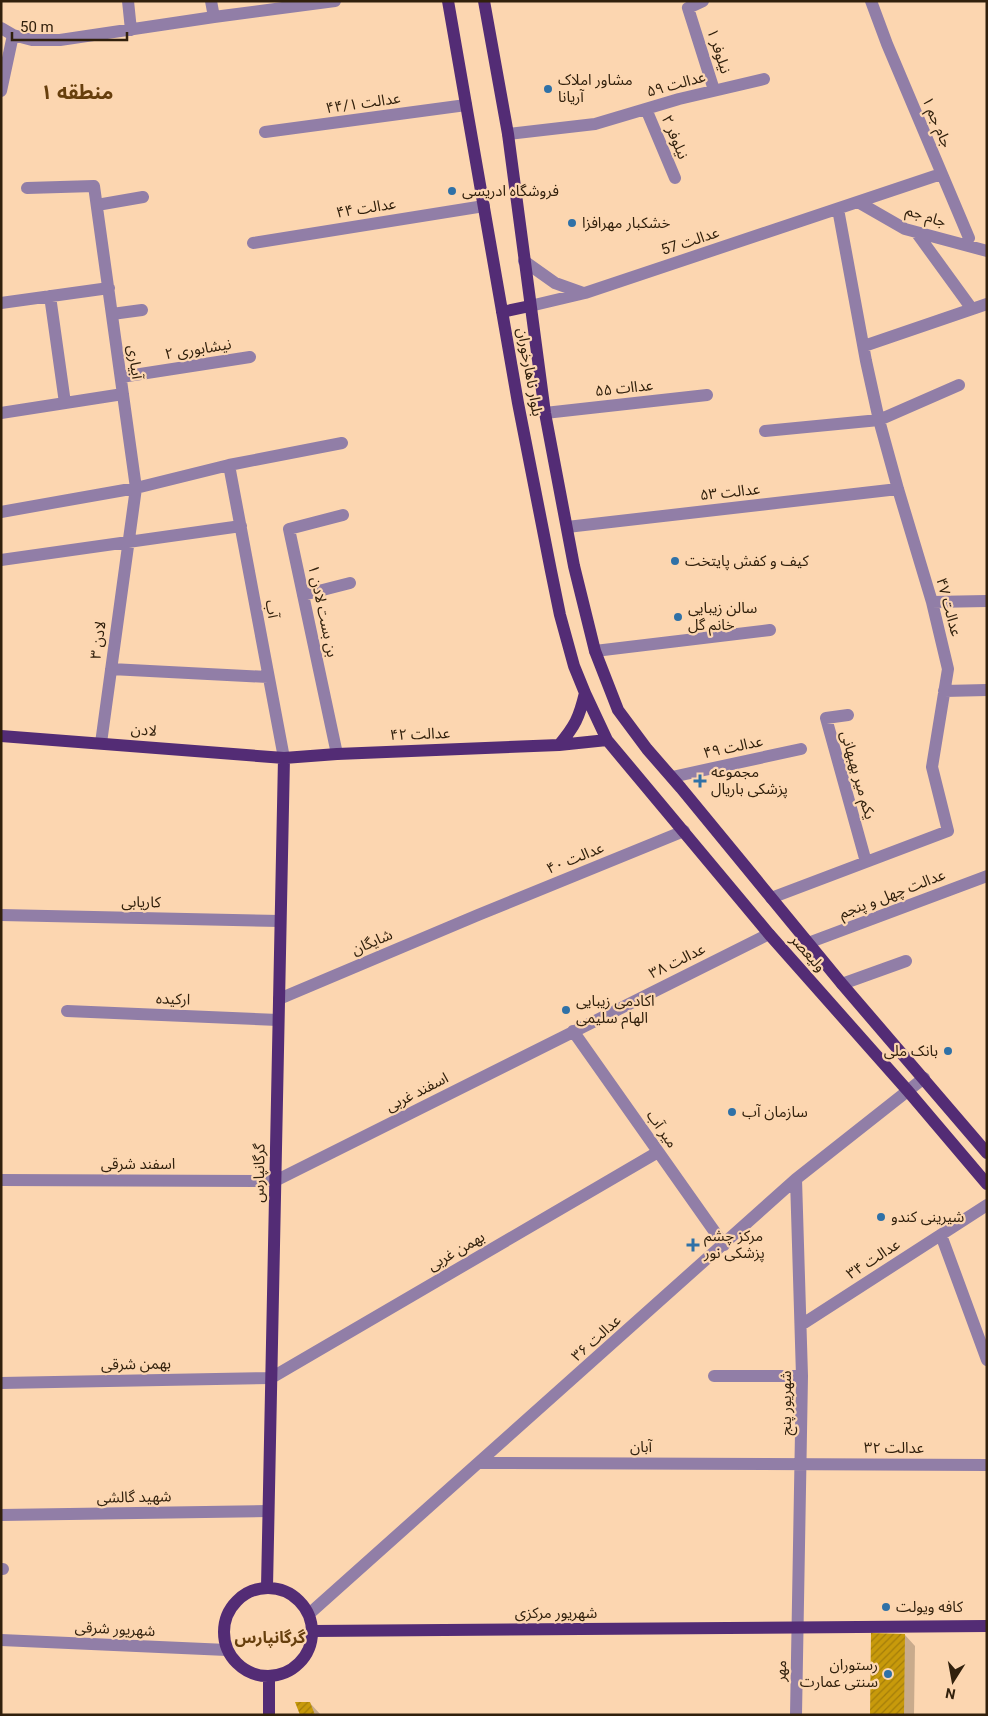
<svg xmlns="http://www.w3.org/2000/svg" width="988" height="1716" font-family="Roboto,'Noto Sans Arabic',sans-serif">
<defs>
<pattern id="building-hatch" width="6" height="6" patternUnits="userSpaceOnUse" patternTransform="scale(1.25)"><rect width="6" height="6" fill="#c89a0b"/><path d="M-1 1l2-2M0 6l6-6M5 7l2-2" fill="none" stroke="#a37d0a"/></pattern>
</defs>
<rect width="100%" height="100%" fill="#fcd6b0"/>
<!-- shadow -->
<path fill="#0003" d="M905,1635L915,1646L914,1715H871Z
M310,1703L321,1715H301Z"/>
<!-- building -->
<path fill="url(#building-hatch)" d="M871,1633L905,1634L904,1715H870Z
M295,1702H310L315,1715H300Z"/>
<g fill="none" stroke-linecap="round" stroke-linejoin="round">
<!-- minor -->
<path stroke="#917ea7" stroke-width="12" d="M128,1L131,30
M211,1L214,17
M703,1L688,8L714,90
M871,1L887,44L969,238
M1,28L13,35L32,40H60L214,17L335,1
M1,91L13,35
M646,109L675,178
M265,132L466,105
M508,134L595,124L679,99L764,79
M27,188L94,186L136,488L101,743
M858,202L905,229L987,251
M97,205L143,197
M916,232L972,309
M253,243L484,206
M524,261L555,283L583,293
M50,296L65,403
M1,303L109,288
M530,306L585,293L941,174
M112,314L142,310
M864,346L987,304
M121,377L250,357
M1,413L123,394
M545,413L707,395
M765,431L879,420L959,385
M229,465L284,758
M1,512L136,488L229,465L342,443
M567,527L898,489
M1,560L241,526
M303,595L350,583
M932,602L987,601
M595,651L770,630
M111,669L268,677
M944,691L987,690
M848,715L826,718L866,862
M337,754L289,529L343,515
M672,777L801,749
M771,898L948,831L932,767L948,669L932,602L898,489L879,420L866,361L838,209
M1,915L280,921
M808,943L987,876
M842,984L906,961
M279,999L478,915L684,831
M67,1011L278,1020
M573,1031L724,1245
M1,1180L275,1181L769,934
M941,1235L987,1360
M801,1325L987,1205
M714,1376H802
M1,1383L271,1378L658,1152
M480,1463L987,1465
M1,1515L268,1511
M1,1569H3
M309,1614L796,1179L924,1078
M1,1640L227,1650
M796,1715L802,1376L796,1179"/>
<!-- major -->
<path stroke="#532c75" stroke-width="12" d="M448,1L518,403L551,571L560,615L574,666L585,693L607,740L769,934L908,1091L987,1184
M484,1L508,134L545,413L574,566L595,651L618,710L647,749L681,788L842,984L987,1153
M502,312L530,306
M585,693C579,718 575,726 559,745L607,740
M1,736L284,758L337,754L559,745
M267,1587L284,758
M224 1632a44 44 0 1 1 88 0a44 44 0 1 1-88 0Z
M313,1631L987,1626
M269,1715V1677"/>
</g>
<!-- markers -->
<g fill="#2f71a7" stroke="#fcd6b0" stroke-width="2">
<circle cx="548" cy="89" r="5"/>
<circle cx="452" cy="191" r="5"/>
<circle cx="572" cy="223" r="5"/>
<circle cx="675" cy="561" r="5"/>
<circle cx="678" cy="617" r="5"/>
<path d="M697.5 773.5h5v5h5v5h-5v5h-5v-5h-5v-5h5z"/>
<circle cx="566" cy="1010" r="5"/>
<circle cx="948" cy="1051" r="5"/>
<circle cx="732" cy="1112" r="5"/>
<circle cx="881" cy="1217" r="5"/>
<path d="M690.5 1237.5h5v5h5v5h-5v5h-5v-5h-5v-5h5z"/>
<circle cx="886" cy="1607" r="5"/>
<circle cx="888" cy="1674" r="5"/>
</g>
<g text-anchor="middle" stroke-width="4.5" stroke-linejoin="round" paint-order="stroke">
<!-- street labels -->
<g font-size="15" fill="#31200c" stroke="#fcd6b0">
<text transform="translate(719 51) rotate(72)" y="5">۱ نیلوفر</text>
<text transform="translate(676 84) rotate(-15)" y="5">عدالت ۵۹</text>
<text transform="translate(363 103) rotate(-8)" y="5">۴۴/۱ عدالت</text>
<text transform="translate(937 122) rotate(67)" y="5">۱ جام جم</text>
<text transform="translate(675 137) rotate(67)" y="5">۲ نیلوفر</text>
<text transform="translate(366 208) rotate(-9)" y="5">۴۴ عدالت</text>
<text transform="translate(926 216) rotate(18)" y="5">جام جم</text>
<text transform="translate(690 241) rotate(-18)" y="5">عدالت 57</text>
<text transform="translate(198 349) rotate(-9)" y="5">نیشابوری ۲</text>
<text transform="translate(135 362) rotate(82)" y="5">آبیاری</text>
<text transform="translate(530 372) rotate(80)" y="5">بلوار ناهارخوران</text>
<text transform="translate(624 388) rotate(-6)" y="5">عداات ۵۵</text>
<text transform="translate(730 492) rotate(-6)" y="5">عدالت ۵۳</text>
<text transform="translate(949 607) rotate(75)" y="5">عدالت ۴۷</text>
<text transform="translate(272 609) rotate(80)" y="5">آب</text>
<text transform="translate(323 611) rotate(78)" y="5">۱ بن بست لادن</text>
<text transform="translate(98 640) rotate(-82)" y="5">۳ لادن</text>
<text transform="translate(144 730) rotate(5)" y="5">لادن</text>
<text transform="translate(420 734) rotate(-2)" y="5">عدالت ۴۲</text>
<text transform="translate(733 747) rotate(-12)" y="5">عدالت ۴۹</text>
<text transform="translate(858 775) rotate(74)" y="5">یکم میر بهبهانی</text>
<text transform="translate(575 858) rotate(-22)" y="5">عدالت ۴۰</text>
<text transform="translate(892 894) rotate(-21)" y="5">عدالت چهل و پنجم</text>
<text transform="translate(141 902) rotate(1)" y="5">کاریابی</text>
<text transform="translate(372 942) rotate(-23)" y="5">شایگان</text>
<text transform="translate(808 953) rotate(48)" y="5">ولیعصر</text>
<text transform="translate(677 961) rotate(-26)" y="5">عدالت ۳۸</text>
<text transform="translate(173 999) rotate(2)" y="5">ارکیده</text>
<text transform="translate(417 1092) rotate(-27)" y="5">اسفند غربی</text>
<text transform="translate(662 1129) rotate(55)" y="5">میر آب</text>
<text x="138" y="1169">اسفند شرقی</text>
<text transform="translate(259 1173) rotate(-89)" y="5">گرگانپارس</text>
<text transform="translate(456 1251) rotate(-30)" y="5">بهمن غربی</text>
<text transform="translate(873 1259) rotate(-33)" y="5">عدالت ۳۴</text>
<text transform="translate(596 1338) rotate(-42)" y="5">عدالت ۳۶</text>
<text transform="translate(136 1364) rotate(-1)" y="5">بهمن شرقی</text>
<text transform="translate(786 1403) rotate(-90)" y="5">شهریور پنج</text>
<text x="641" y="1452">آبان</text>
<text x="894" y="1453">عدالت ۳۲</text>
<text transform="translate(134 1497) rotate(-1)" y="5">شهید گالشی</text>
<text x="556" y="1618">شهریور مرکزی</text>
<text transform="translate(115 1629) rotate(3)" y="5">شهریور شرقی</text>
<text transform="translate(781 1671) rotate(-88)" y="5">مهر</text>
</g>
<!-- poi labels -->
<g font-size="15" fill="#31200c" stroke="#fcd6b0" text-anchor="start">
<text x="558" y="85">مشاور املاک<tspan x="558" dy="17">آریانا</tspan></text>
<text x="462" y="196">فروشگاه ادریسی</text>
<text x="582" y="228">خشكبار مهرافزا</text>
<text x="685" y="566">کیف و کفش پایتخت</text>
<text x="688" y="613">سالن زیبایی<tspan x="688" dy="17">خانم گل</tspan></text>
<text x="711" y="777">مجموعه<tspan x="711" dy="17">پزشکی باریال</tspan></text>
<text x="576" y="1006">اکادمی زیبایی<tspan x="576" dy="17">الهام سلیمی</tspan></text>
<text x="938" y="1056" text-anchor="end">بانک ملی</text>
<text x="742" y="1117">سازمان آب</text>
<text x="891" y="1222">شیرینی کندو</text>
<text x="704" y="1241">مرکز چشم<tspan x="704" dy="17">پزشکی نور</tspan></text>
<text x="896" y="1612">کافه ویولت</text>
<text x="878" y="1670" text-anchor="end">رستوران<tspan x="878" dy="17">سنتی عمارت</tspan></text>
</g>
<!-- neighbourhood labels -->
<g font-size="16" font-weight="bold" fill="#673f0d" stroke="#fcd6b0">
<text x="270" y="1643">گرگانپارس</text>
</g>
<!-- district labels -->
<g font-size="20" font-weight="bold" fill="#673f0d" stroke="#fcd6b0">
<text x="77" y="99">منطقه ۱</text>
</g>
</g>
<!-- border -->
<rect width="988" height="1716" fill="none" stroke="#31200c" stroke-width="5"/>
<!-- north arrow -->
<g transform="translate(953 1681) rotate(191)" stroke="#fcd6b0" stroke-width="4" paint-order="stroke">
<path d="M0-4L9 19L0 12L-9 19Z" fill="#31200c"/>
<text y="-8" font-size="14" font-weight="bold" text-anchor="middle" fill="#31200c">N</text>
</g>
<!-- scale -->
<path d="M12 32v8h115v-8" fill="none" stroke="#31200c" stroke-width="2.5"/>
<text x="20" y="32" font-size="15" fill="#31200c" stroke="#fcd6b0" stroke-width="4" paint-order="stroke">50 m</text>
</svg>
